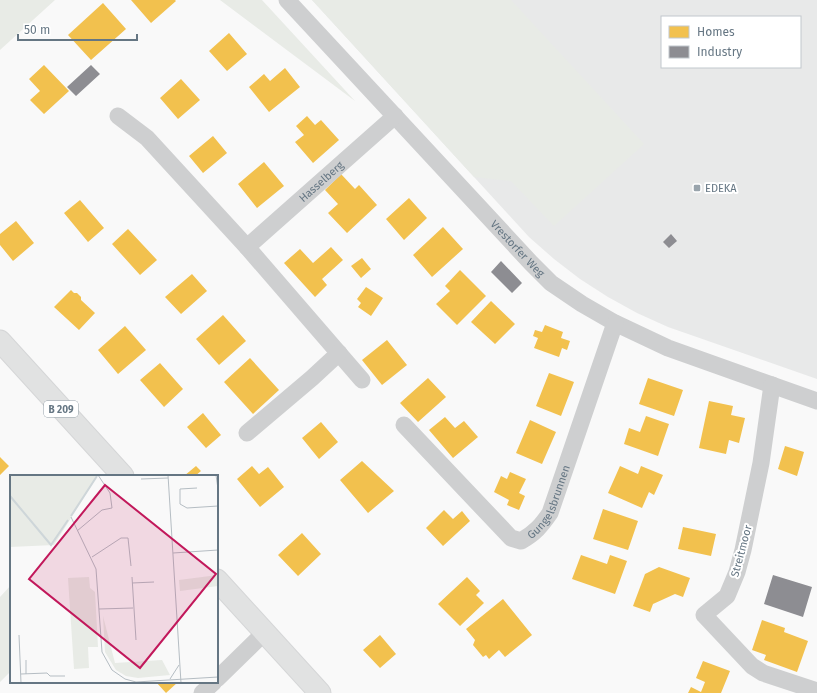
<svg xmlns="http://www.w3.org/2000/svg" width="817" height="693" font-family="'Fira Sans',sans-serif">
<rect width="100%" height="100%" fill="#f9f9f9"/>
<!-- built -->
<path fill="#e8e9e9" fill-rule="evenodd" d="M312,0H817V379L668,327L637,313L608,297L580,279L554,259L529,237ZM662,17H800V67H662Z"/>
<!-- green -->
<path fill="#e8ebe6" d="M0,0H55L0,50Z
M220,0H262L355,101Z
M312,0H511L644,144L554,226L511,181L474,177Z
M11,585V671L0,682V597Z"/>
<!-- homes -->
<path fill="#f2c14e" d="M131,0H175L176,1L151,23Z
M103,3L126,29L91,60L68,35Z
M229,33L247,54L227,71L209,51Z
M44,65L69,91L44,114L30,100L40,91L29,79Z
M285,68L300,87L269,112L249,87L264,74L270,81Z
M181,79L200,100L178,119L160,98Z
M307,116L315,125L321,120L339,140L313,163L295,142L304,135L296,126Z
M213,136L227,153L203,173L189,156Z
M264,162L284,186L257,208L238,184Z
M341,174L355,189L359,185L377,205L347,233L328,213L338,204L325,190Z
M409,198L427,218L404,240L386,219Z
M80,200L104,228L88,242L64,213Z
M16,221L34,243L13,261L0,245V234Z
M443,227L463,249L432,277L413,255Z
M128,229L157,260L140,275L112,244Z
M331,247L343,260L322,279L327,285L315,297L284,263L300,249L313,263Z
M362,258L371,269L361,278L351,266Z
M460,270L486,296L457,325L436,304L450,291L445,286Z
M192,274L207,291L181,314L165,297Z
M366,287L383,298L371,316L358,307L361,303L357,299Z
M71,290L74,293H77L81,297V300L95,313L79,330L54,307Z
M491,301L515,324L495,344L471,322Z
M223,315L246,341L219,365L196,339Z
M545,325L563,332L561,338L570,341L567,350L562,348L559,357L534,348L538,338L533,336L535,330L542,332Z
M125,326L146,350L118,374L98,350Z
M387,340L407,365L382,385L362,360Z
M250,358L279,390L253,414L224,382Z
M160,363L183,389L164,407L140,380Z
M549,373L574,382L561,416L536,406Z
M428,378L446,397L418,422L400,403Z
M648,378L683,390L674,416L639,404Z
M709,401L733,406L731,415L745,418L739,443L729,440L726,454L699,448Z
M203,413L221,435L206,448L187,427Z
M646,416L669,424L658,456L624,444L629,428L640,432Z
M445,417L455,428L464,421L478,437L453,458L429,430Z
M530,420L556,432L542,464L516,453Z
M321,422L338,442L319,459L302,438Z
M785,446L804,452L797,476L778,469Z
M0,457L9,466L0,475Z
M362,461L394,491L368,513L340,480Z
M196,466L201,471L195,476H184Z
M252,466L259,474L268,467L284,487L260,507L237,479Z
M620,466L638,474L641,466L663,475L654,495L649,492L642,508L608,493Z
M510,472L526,479L519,493L525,496L519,510L507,505L509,500L494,492L501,476L507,479Z
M603,509L638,521L628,550L593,539Z
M444,510L453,519L462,511L470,521L443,546L426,528Z
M683,527L716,534L711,556L678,549Z
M302,533L321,554L298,576L278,555Z
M581,555L607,564L610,555L627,561L615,594L572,579Z
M659,567L690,578L683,597L675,594L653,604L650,612L633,606L645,574Z
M467,577L480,591L476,595L484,603L460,626L438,604Z
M503,599L532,635L505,657L499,650L489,659L486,655L483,657L473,645L475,640L466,629Z
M762,620L785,628L784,632L808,641L797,672L764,660L766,655L752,650Z
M380,635L396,654L380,668L363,650Z
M703,661L730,671L721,693H688L691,687L701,692L705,682L696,678Z
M156,682H178L166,693Z"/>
<!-- industry -->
<path fill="#8d8d92" d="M91,65L100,74L76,96L67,87Z
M671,234L677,241L669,248L663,242Z
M501,261L522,283L512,293L491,272Z
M773,575L812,587L803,617L764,604Z"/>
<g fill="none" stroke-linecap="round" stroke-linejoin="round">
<!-- major casing -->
<g stroke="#d5d6d7" stroke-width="23">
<path id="major" d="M0,341L123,476
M217,580L320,693"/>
</g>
<!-- minor -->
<g stroke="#cecfd0" stroke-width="17">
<path id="s1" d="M287,0L531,263L551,283L582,304L615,323L668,348L817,401"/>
<path d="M118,116L147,138L247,247L362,380"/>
<path id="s2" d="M247,247L395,116"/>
<path d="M772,385L761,463L743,550L737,572L727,596L704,615L752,666L763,673L817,691"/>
<path id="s3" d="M404,425L511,538L521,541C535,533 541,526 550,513L615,323"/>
<path d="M247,433L312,378L339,353"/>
<path d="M217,679L265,632"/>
<path d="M202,693L214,682"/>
</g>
<!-- major -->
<use href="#major" stroke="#e1e2e2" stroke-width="21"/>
</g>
<!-- markers -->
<rect fill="#99a4ac" stroke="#fff" stroke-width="1.5" x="693" y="184" width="8" height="8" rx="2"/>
<g text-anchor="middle" stroke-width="4" stroke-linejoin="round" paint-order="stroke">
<!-- shield labels -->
<rect fill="#fff" stroke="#939fa8" stroke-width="1" x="44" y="401" width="34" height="16" rx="3"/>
<g font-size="10" font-weight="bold" fill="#657683">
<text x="61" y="413">B 209</text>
</g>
<!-- street labels -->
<g font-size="11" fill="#657683" stroke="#fff">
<text dy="4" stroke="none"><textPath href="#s2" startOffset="99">Hasselberg</textPath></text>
<text dy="4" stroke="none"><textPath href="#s1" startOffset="339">Vrestorfer Weg</textPath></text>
<text dy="4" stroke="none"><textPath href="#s3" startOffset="216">Gungelsbrunnen</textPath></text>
<text transform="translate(741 551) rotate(-75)" y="4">Streitmoor</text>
</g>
<!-- poi labels -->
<g font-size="11" fill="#657683" stroke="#fff" text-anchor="start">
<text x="705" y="192">EDEKA</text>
</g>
</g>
<!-- overview -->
<g transform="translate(10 475)">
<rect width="208" height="208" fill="#f9f9f9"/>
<path d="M0,0H88L44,70L0,72ZM208,100V111L170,116L169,105ZM79,102L80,113L85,117L88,172H78L79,193L64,194L58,103ZM93,141L105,188L152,185L160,200L128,203L116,201L106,195L95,177Z" fill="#e8ebe6"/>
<path fill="none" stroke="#ced6d9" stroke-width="2" d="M0,21L41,70L58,45M61,41L87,1"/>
<path fill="none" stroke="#b5bdc3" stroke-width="1" d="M158,0L171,208M206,0L208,14M131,4L158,3M187,13L170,14V29L177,33L208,31M61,42L86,94L92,177L102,195L115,204L126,207L208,202M67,56L92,35L102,33L100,18L88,0M163,78L208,75M82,82L111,63H118L121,91M122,102L126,165M122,108L144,107M89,134L123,133M9,160L11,208M16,185V199M11,199L37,198L40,201H55M160,204L169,190M5,208H33"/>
<path fill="#c2185b" fill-opacity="0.15" stroke="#c2185b" stroke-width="2" d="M95,10L206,99L130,193L19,104Z"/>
<rect width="208" height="208" fill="none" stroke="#657683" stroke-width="2"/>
</g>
<!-- legend -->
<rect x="661" y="16" width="140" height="52" fill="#ffffff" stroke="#c1c8cd"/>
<rect x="669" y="26" width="20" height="12" fill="#f2c14e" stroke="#c1c8cd"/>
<text x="697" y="36" font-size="12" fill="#657683">Homes</text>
<rect x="669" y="46" width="20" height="12" fill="#8d8d92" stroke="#c1c8cd"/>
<text x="697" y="56" font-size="12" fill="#657683">Industry</text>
<!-- scale -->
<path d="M18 34v6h119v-6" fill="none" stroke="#657683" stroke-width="2"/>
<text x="24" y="34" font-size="12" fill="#657683" stroke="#ffffff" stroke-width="3" paint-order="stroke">50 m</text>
</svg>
